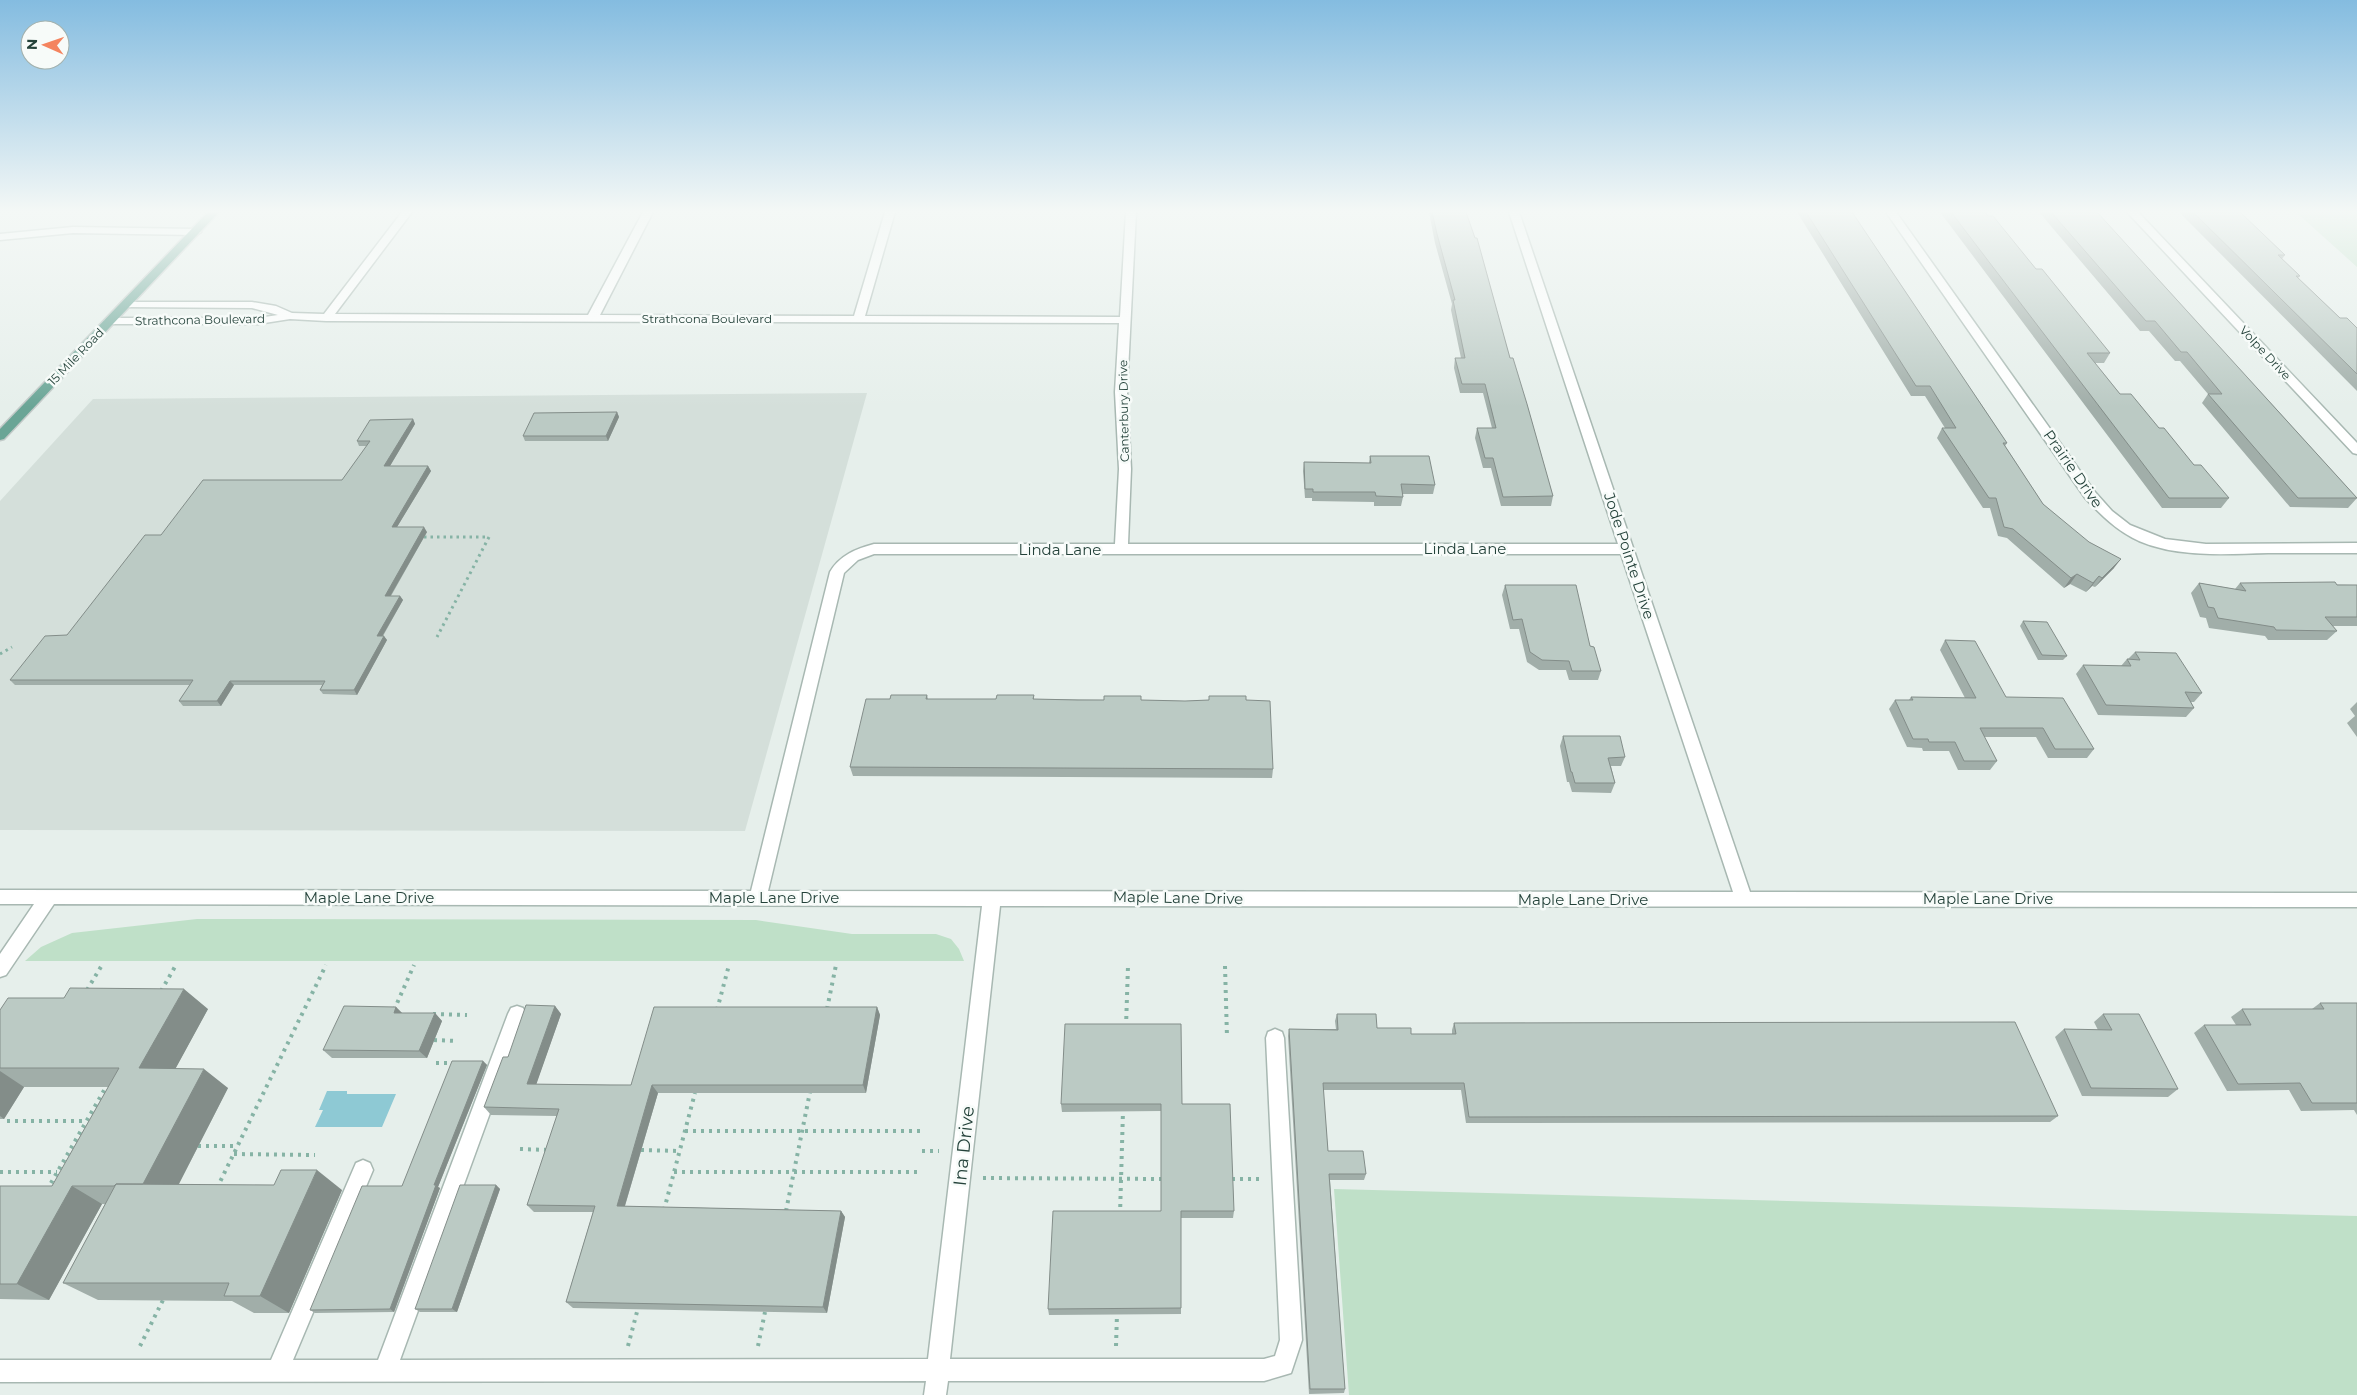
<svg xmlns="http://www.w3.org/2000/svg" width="2357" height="1395" font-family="Montserrat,sans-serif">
<rect width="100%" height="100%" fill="#e6efeb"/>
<!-- built -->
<path fill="#d4dfda" d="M867,393L745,831L0,830V501L93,399Z"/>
<!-- green -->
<path fill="#bfe0c8" d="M2296,212H2357V267Z
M197,919L756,920L852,934H936L951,939L959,949L964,961H25L41,947L72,933Z
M1334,1189L2357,1216V1395H1349Z"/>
<!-- water -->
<path fill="#8ec9d4" d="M327,1091H347V1094H396L382,1127H315L323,1110H319Z"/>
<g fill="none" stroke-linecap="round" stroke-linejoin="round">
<!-- minor casing -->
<g stroke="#a8b8b2" stroke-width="3">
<path id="minor" d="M402,212H412L335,314L588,315L643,212H653L600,315L854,316L885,212H895L865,316L1120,317L1126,212H1136L1127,392L1131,469L1128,544H1618L1509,212H1519L1750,892L2357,893V907L1000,906L950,1359H1264L1275,1356L1280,1340L1266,1038L1268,1032L1275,1029L1282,1032L1284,1038L1302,1340L1291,1373L1264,1381H948L946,1395H924L926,1381L0,1382V1360H271L356,1163L363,1160L370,1163L373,1170L293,1360H378L508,1014L511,1008L517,1006L523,1008L526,1014L400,1360L928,1359L982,906L54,904L6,975L0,977V954L34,904H0V890L751,891L830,572C840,555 856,549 874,544H1115L1119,469L1115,392L1119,323L326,321L290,319L258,324H110L104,321L110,318H258L278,315L252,308L122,307L120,305L126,302H252L276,306L292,313L324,314ZM874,554H1621L1733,892L768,891L844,573L858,560Z
M1886,212H1896L2095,492L2112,511L2130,525L2165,539L2206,544L2357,543V553C2327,553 2298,553 2268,553C2226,554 2179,558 2139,541C2117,531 2101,515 2085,498Z
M2127,212H2138L2357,443V454L2353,453Z
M73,227L196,229L201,232L196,235L73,233L0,240V234Z"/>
</g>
<!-- major casing -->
<g stroke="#c2cac8" stroke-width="3">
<path id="major" d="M208,212H219L4,439L0,440V429Z"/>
</g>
<!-- path-far1 -->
<path stroke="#86b3a5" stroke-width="3" stroke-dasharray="2.5 4" stroke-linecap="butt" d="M424,537H489L437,637
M0,654L12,647"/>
<!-- path -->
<path stroke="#86b3a5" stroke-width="4" stroke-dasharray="3 5" stroke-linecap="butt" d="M1225,966L1227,1037
M87,990L102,965
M161,991L176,965
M827,1009L836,965
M394,1010L414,965
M717,1010L729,965
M433,1014L467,1015
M1126,1027L1128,966
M434,1040L457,1041
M436,1063H448
M7,1121H86
M685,1131H925
M198,1146H238
M520,1149L549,1150
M641,1150L680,1151
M922,1151H939
M234,1154L315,1155
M0,1172H57
M674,1172H919
M983,1178L1161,1179
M1232,1179H1261
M217,1188L326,965
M47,1190L106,1087
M664,1210L695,1093
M786,1211L810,1092
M1120,1215L1123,1111
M140,1346L163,1300
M628,1346L638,1308
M758,1346L765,1312
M1116,1346L1117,1314"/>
<!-- minor -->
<use href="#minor" fill="#fff" fill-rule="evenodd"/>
<!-- major -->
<use href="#major" fill="#6aa596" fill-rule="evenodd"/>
</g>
<!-- wall -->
<path fill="#a1aea9" d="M1429,212H1466L1510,358L1553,496L1551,506H1501L1491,468H1483L1475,438L1477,428H1492L1483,393H1460L1454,368L1455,358H1461L1451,310L1452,304L1435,243Z
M1797,212H1852L2007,443L2005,446L2043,504L2114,568L2095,587L2092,586L2086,592L2070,584L2064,588L2007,538L1998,536L1990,508H1983L1937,438L1942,428H1945L1925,396H1911Z
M1940,212H1985L2110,353L2104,363H2095L2120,394L2159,428L2194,465L2229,498L2221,508H2162Z
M2039,212H2097L2357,498L2348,508L2290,507L2202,403L2208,394L2180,361H2175L2149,331H2140Z
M2179,212H2240L2285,255L2282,259L2300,276L2298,278L2340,318L2357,328V391Z
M617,412L619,417L608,441H525L523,436Z
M413,419L415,424L390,466H428L431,471L397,527L427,532L391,596H400L403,600L383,636L387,640L357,695L323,694L320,690L322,685H234L221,706H183L179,701L190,685H15L10,680L67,635L161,535L342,480L367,446H359L357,441Z
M1370,456L1435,485L1433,494H1403V497L1401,506H1374V502L1312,501V498H1305L1303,471L1304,462L1369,463Z
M2199,583L2235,589L2240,583L2357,585V626H2333L2337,631L2327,640H2268L2265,636L2209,628L2206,618L2200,617L2191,593Z
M1505,585L1590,646L1601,671L1598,680H1569L1566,670H1539L1527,662L1519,629H1510L1502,595Z
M2023,621L2067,656L2063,660H2038L2020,626Z
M1945,640L2006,697L2094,749L2087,758H2048L2036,737H1984L1997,761L1990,770H1958L1949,751H1923L1922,748L1907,747L1889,709L1895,700H1909L1911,697L1965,698L1940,650Z
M2135,652L2202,693L2194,702H2191L2194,708L2186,717L2098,715L2076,674L2083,665L2121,666L2127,659H2128Z
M927,695L928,699H996L1034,695V699L1185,701L1246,700L1273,769L1272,778L853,776L850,767Z
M2357,702V737L2347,723L2355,716L2350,709Z
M1563,736L1625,757L1621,766H1611L1615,783L1611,793L1572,792L1569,782H1567L1560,746Z
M2320,1003H2357V1115L2354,1110L2301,1111L2289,1090L2227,1091L2194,1033L2204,1025H2236L2231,1017L2242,1009H2312Z
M555,1006L561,1014L536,1084L631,1085L877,1007L880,1015L866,1093H658L625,1206L841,1211L845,1217L827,1313L573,1308L566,1302L593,1212H534L527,1205L557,1116L491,1115L484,1107L508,1057Z
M396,1007L402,1013H435L442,1021L427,1058H332L323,1050Z
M208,1009L175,1069L228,1088L179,1184L342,1190L289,1313H254L232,1301L98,1300L63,1283L105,1204H102L49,1300L0,1299V1186H52L108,1087H24L4,1119H0V1010Z
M1337,1014L1377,1028L1411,1034H1452V1030L1454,1023L2058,1116L2050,1122L1466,1123L1461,1090H1323L1328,1151L1366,1174L1364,1180H1330L1345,1389L1344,1393L1309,1394L1288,1036L1289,1029H1336L1335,1021Z
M2103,1014L2178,1089L2168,1097L2082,1096L2055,1037L2064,1029L2098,1030L2094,1022Z
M483,1061L487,1065L438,1187L440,1188L394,1312L315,1313L310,1310L402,1186Z
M1061,1104H1182L1234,1211L1233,1218H1181V1314L1049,1315L1048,1309L1161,1211V1111L1062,1112Z
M496,1185L500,1189L457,1312H420L415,1309Z"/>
<!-- shaded-wall -->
<path fill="#838d89" d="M617,412L619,417L608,441L606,436Z
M413,419L415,424L387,471L384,466Z
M428,466L431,471L394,532L392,527Z
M424,527L427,532L388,600L385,596Z
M2121,559L2114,568L2095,587L2102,578Z
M2077,574L2070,584L2064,588L2071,578Z
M2099,576L2092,586L2086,592L2093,583Z
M400,596L403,600L380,640L377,636Z
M384,636L387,640L357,695L354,690Z
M230,681L234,685L221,706L217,701Z
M184,989L208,1009L165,1088L139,1068Z
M555,1006L561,1014L534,1091L527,1084Z
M396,1007L404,1015L394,1013Z
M877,1007L880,1015L866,1093L863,1085Z
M435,1013L442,1021L427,1058L419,1051Z
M483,1061L487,1065L438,1187L440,1188L394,1312L390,1309L434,1185Z
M204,1069L228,1088L169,1203L142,1186Z
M0,1071L24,1087L4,1119L0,1116Z
M652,1085L658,1093L623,1212L617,1206Z
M317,1170L342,1190L289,1313L260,1296Z
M496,1185L500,1189L457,1312L452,1309Z
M72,1186L102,1204L49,1300L17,1284Z
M841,1211L845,1217L827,1313L823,1307Z"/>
<!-- building -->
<path fill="#bbcac4" stroke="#838d89" d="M1432,212H1466L1475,238H1477L1510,358H1513L1527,404L1553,496L1503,497L1493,458H1485L1477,428H1496L1485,384H1462L1455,358H1465L1453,300H1455L1437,234Z
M1806,212H1852L2007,443H2003L2043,504L2089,542L2121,559L2102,578L2099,576L2093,583L2077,574L2071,578L2013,529L2004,527L1996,498H1989L1942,428H1956L1930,386H1916Z
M1951,212H1985L1988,216H1993L2036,269H2042L2110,353H2087L2120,394H2131L2159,428H2164L2194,465H2201L2229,498H2169Z
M2051,212H2097L2357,498H2298L2208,394H2222L2187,352H2181L2155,321H2146Z
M2193,212H2240L2285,255H2278L2300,276H2296L2340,318H2347L2357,328V374Z
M617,412L606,436H523L534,413Z
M413,419L384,466H428L392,527H424L385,596H400L377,636H384L354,690H320L325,681H230L217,701H179L193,680H10L45,636L67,635L145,535H161L203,480H342L370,441H357L370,420Z
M1370,456H1429L1435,485L1401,484L1403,497L1376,496L1375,492H1313V489H1305L1304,462L1371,463Z
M2335,582L2337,585H2357V617H2325L2337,631L2276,630L2274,627L2218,618L2214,608L2208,607L2199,583L2246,591L2240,583Z
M1505,585H1576L1590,646L1594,647L1601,671H1572L1569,661L1542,660L1530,652L1522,619L1513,620Z
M2023,621L2047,622L2067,656L2042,655Z
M1945,640L1975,641L2006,697L2063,698L2094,749H2055L2043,728H1980L1997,761H1964L1955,742H1929L1928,739H1913L1895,700H1913L1911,697L1976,698Z
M2135,652L2176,653L2202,693L2185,692L2194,708L2106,705L2083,665L2131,666L2127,659L2140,660Z
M891,695H927L926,699H996L997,695H1034L1033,699L1078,700H1104V696H1141V700L1185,701L1209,700V696H1246V700L1270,701L1273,769L850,767L866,699H890Z
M1563,736H1620L1625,757L1608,758L1615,783H1575L1572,772H1571Z
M70,988L184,989L139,1068L204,1069L143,1184H116L114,1186H72L17,1284H0V1186H52L119,1068H0V1010L8,998H64Z
M2320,1003H2357V1103H2312L2300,1083L2238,1084L2204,1025H2251L2242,1009H2324Z
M526,1005L555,1006L527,1084L610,1085H631L654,1007H877L863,1085H652L617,1206L841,1211L823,1307L566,1302L595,1206L527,1205L559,1109L484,1107L503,1057H508Z
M344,1006L396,1007L394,1013H435L419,1051L323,1050Z
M1337,1014H1376L1377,1028H1411V1034H1456L1454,1023L2015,1022L2058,1116L1469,1117L1464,1083H1323L1328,1151H1363L1366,1174H1329L1345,1389H1310L1289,1029L1338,1030Z
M2103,1014H2139L2178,1089L2091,1088L2064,1029L2112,1030Z
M1065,1024H1181L1182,1104H1230L1234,1211H1181V1308L1048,1309L1053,1211H1161V1104H1061Z
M452,1061H483L434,1185H436L390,1309L310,1310L362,1186H402Z
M281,1170H317L260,1296H224L229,1283H63L116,1184L274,1185Z
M460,1185H496L452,1309H415Z"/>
<!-- sky -->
<linearGradient id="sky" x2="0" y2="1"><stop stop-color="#84bce0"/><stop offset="0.52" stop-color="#f4f8f6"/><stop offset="1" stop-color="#f4f8f6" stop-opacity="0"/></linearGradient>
<rect width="2357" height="407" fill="url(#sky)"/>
<g text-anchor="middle" stroke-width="5" stroke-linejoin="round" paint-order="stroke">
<!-- far-street labels -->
<g font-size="12" fill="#24423a" stroke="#f7fbf9">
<text x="707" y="323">Strathcona Boulevard</text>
<text transform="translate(200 320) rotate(-1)" y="4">Strathcona Boulevard</text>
<text transform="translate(2265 353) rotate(47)" y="4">Volpe Drive</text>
<text transform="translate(76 357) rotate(-46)" y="4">15 Mile Road</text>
<text transform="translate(1124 411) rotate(-91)" y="4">Canterbury Drive</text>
</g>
<!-- street labels -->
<g font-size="15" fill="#24423a" stroke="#f7fbf9">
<text transform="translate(2073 469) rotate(55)" y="5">Prairie Drive</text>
<text x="1465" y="554">Linda Lane</text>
<text x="1060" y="555">Linda Lane</text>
<text transform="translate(1629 556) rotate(72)" y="5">Jode Pointe Drive</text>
<text x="369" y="903">Maple Lane Drive</text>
<text x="774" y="903">Maple Lane Drive</text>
<text transform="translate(1178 898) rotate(1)" y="5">Maple Lane Drive</text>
<text x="1988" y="904">Maple Lane Drive</text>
<text x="1583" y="905">Maple Lane Drive</text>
</g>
<!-- near-street labels -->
<g font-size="18" fill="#24423a" stroke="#f7fbf9">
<text transform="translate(964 1146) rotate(-84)" y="6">Ina Drive</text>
</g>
</g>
<!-- north arrow -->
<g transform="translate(45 45) rotate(272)"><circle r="24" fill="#f7fbf9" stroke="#a3b1ad"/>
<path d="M0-4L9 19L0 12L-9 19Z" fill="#f4845f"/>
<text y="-8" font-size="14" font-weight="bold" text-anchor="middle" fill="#24423a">N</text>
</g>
</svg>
